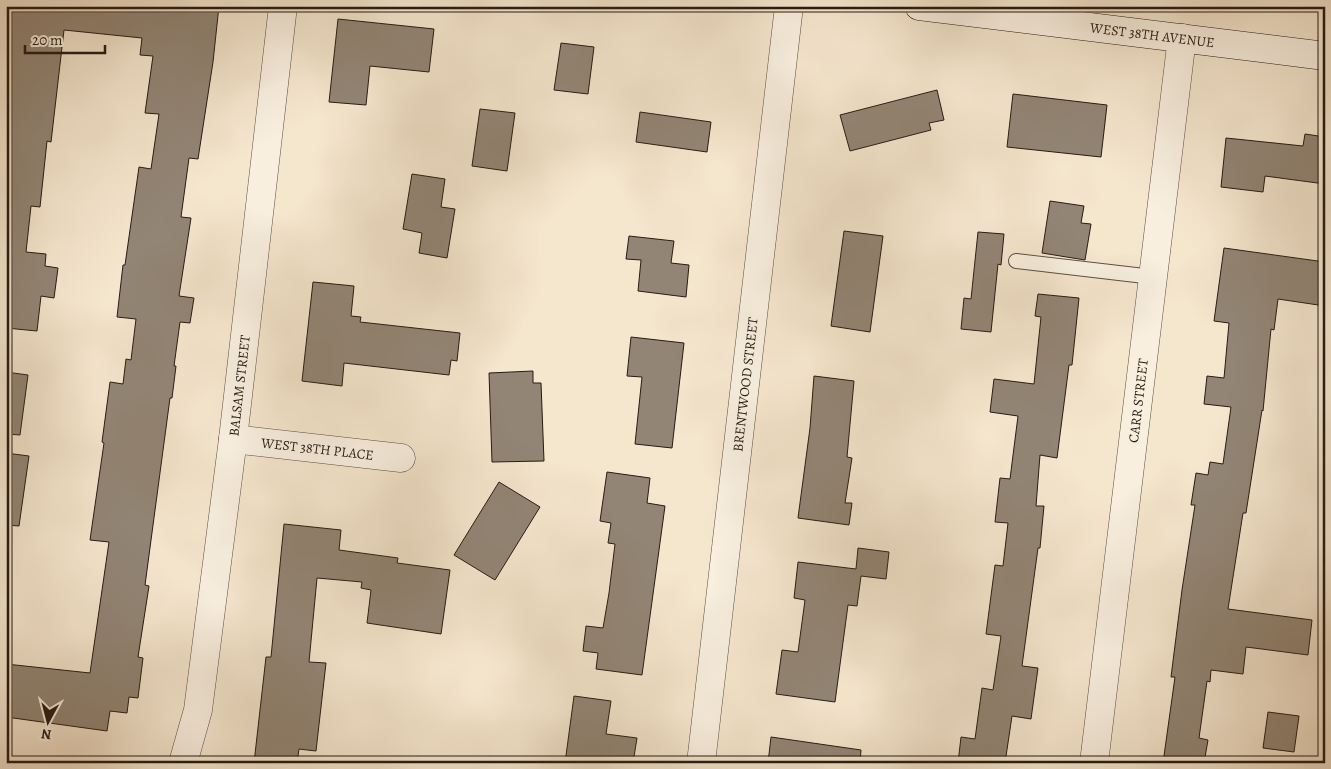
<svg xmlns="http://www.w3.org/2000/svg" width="1331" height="769" font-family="Alegreya,serif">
<rect width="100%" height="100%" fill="#f5e6ce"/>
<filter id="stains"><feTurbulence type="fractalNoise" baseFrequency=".004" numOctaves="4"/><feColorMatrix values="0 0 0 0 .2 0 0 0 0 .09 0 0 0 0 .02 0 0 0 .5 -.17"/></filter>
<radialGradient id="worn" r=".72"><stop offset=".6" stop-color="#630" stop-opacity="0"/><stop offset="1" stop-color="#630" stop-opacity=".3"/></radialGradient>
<!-- building -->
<path fill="#928575" stroke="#271b14" d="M6,6H219L213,62L198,159L189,158L181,217L191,218L179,296L194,298L190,323L180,322L174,366H176L172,398H170L145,585L149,586L138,657L143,658L138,698L129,697L127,713L110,711L107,731L6,717V664L90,673L109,542L90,540L104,443L102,442L110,382L123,384L126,359L131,360L136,319L117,317L123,265H125L139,167L151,169L159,114L145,113L153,56L140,55L142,38L64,30L51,142L47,141L40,207L31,206L26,252L46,254L45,266L58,268L54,298L41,296L37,331L6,328Z
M338,19L434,29L429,72L370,66L366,105L329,102Z
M561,43L594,47L588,94L554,90Z
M937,90L944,120L929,123L931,130L850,151L840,115Z
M1013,94L1107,105L1101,157L1007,147Z
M480,109L515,113L507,171L472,166Z
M640,112L711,122L707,152L636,142Z
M1305,134L1325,137V184L1265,176L1263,192L1221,187L1226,138L1303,146Z
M412,174L445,179L441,207L455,209L447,258L419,253L422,233L403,229Z
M1050,201L1084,206L1081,223L1091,224L1085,260L1042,253Z
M844,231L883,236L870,332L831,326Z
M978,232L1004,234L1001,265L998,264L991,332L961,329L964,298L971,299Z
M629,236L674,241L671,263L689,265L686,297L638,291L641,260L626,259Z
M1224,248L1325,262V306L1278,299L1274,330L1271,329L1263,411L1262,410L1246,513H1243L1228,609L1312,620L1308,655L1246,647L1243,674L1211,670L1210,682L1207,681L1199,738L1208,740L1204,763H1163L1175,677H1171L1182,590L1195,505H1191L1196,473L1208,475L1210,462L1223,464L1231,407L1204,404L1207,376L1224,378L1229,323L1214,321Z
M313,282L354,286L351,316L361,317L360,322L460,333L457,361L451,360L449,375L344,363L342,386L302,381Z
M1038,294L1079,298L1072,365H1069L1057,458L1040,455L1036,506H1044L1040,548H1038L1022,666L1038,668L1031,719L1012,716L1005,763H958L961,737L975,739L982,688L993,690L1001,636L986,634L995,565L1003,566L1008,523L995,522L1000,478L1010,479L1018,416L990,412L994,379L1034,384L1041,317L1035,316Z
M631,337L684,343L672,448L635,444L642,377L627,376Z
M533,371V383H541L544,461L492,462L489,373Z
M6,372L28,375L20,435L6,434Z
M814,376L854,381L847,457L852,458L845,503H852L849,525L798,518L810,428Z
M6,453L29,456L19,526L6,525Z
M607,472L650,478L647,503L665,506L642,675L596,669L598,653L583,651L586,626L603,628L609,593L615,544L608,543L611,523L600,521Z
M499,482L540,507L495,580L454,555Z
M284,524L341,530L339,550L398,558L397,563L450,570L441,634L367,623L371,590L361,588L362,582L317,578L309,662L326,663L316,751L299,749L297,763H254L266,657H271Z
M858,548L889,552L886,579L861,576L857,606L848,605L835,702L776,694L782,650L798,652L805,600L794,598L798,562L856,569Z
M574,696L611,701L606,734L637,738L633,763H565Z
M1268,712L1299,716L1294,752L1263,748Z
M771,737L861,750L860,763H768Z"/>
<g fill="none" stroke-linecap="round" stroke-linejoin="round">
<!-- service casing -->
<g stroke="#5a4e42" stroke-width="16">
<path id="service" d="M1016,261L1153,277"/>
</g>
<!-- minor casing -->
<g stroke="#5a4e42" stroke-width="29">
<g id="minor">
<path id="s1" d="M233,439L401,458"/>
<path id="s2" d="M183,763L198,710L233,439L283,6"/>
<path id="s3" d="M701,763L789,6"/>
<path id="s4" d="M1094,763L1182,38"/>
</g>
</g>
<!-- secondary casing -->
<g stroke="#271b14" stroke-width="29">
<g id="secondary">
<path id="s5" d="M919,6L1325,56"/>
</g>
</g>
<!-- service -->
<use href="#service" stroke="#f8efdf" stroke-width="14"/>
<!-- minor -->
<use href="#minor" stroke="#f8efdf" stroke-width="28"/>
<!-- secondary -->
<use href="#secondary" stroke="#f8efdf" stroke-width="28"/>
</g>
<g text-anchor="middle" stroke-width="4.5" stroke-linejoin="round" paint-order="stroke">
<!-- street labels -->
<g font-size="14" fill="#271b14" stroke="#f8efdf">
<text dy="5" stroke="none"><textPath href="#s5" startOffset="235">WEST 38TH AVENUE</textPath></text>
<text dy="5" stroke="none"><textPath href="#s3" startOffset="381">BRENTWOOD STREET</textPath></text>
<text dy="5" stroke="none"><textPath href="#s2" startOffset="382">BALSAM STREET</textPath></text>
<text dy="5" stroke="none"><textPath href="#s4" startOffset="365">CARR STREET</textPath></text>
<text dy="5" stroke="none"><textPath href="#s1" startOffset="85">WEST 38TH PLACE</textPath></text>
</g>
</g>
<!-- margin -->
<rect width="1331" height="769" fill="none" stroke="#f5e6ce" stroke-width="25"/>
<rect x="8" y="8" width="1316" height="754" fill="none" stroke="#271b14" stroke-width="2.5"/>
<rect x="12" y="12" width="1306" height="744" fill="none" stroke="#271b14"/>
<!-- north arrow -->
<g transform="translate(48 722) rotate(187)" stroke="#f8efdf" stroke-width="4" paint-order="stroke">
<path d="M0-4L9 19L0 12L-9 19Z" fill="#271b14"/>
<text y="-8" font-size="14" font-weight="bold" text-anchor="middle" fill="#271b14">N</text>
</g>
<!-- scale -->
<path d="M25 45v8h80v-8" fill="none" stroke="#271b14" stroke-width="2.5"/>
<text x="32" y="45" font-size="15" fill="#271b14" stroke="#f8efdf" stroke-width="4" paint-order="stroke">20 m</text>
<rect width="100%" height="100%" filter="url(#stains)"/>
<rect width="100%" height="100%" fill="url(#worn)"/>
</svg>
